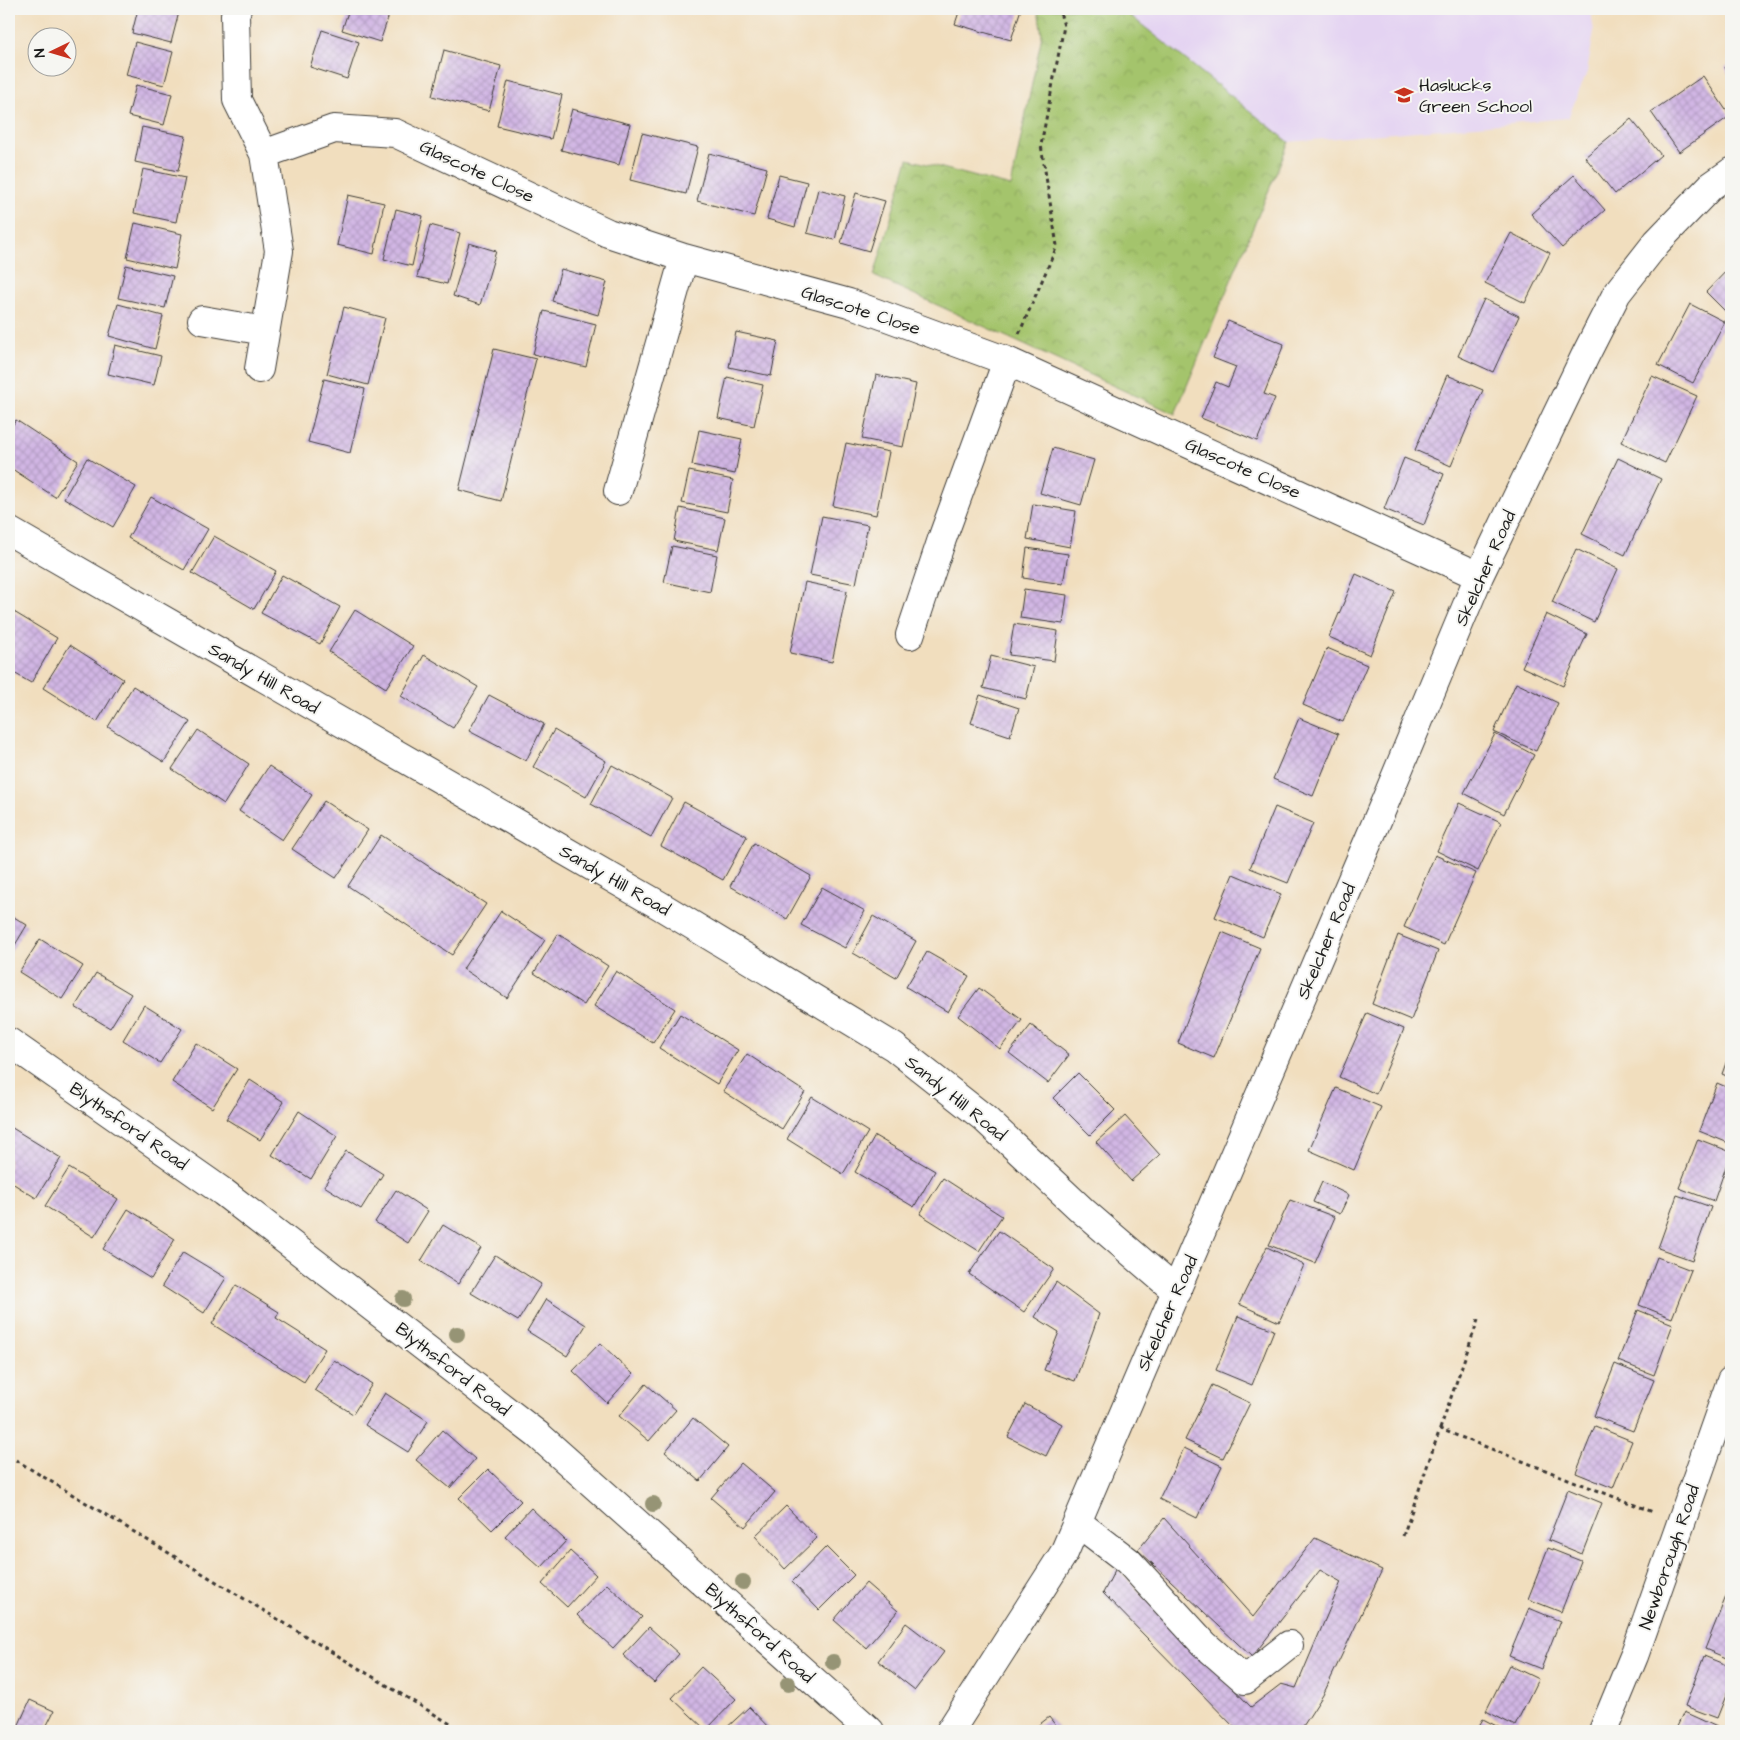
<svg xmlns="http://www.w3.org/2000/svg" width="1740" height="1740" font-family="'Architects Daughter',sans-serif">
<defs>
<pattern id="park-crowns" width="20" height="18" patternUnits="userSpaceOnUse" patternTransform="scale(1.25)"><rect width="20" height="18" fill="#a4c46c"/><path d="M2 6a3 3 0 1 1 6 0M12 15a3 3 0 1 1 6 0" fill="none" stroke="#8da85d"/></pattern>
<pattern id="building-cross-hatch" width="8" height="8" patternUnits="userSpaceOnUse" patternTransform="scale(1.25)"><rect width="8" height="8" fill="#d1b6e4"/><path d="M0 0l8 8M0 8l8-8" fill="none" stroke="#b39cc3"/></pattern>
</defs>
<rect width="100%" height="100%" fill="#f6f6f2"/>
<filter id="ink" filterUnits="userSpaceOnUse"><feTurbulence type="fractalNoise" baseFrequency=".02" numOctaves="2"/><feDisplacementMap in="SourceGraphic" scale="10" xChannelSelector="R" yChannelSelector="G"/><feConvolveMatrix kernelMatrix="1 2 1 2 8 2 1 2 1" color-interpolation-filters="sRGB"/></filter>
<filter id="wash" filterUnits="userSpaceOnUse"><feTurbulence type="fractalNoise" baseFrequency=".0096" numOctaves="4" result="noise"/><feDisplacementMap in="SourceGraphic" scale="20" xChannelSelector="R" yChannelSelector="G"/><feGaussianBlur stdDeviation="1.12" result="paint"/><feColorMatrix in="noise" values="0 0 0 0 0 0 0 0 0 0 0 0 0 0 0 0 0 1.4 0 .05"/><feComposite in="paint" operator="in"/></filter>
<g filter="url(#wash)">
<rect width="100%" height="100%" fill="#f1debe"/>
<!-- built -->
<path fill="#e4d3f2" d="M1122,9H1590L1594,31L1587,72L1568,118L1289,142Z"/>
<!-- park -->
<path fill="url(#park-crowns)" stroke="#607044" d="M1038,9H1122L1289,142L1175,414L874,276L908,159L1011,186L1042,35Z"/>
<g id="blocks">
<!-- building -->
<path fill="url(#building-cross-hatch)" d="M138,9H166L179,12L171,43L132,33Z
M349,9H391L380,42L342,30Z
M960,9H1021L1011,40L955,24Z
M322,30L359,42L347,79L310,67Z
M135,42L173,52L164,85L126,75Z
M444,50L501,66L489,111L432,96Z
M1731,64V79L1725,67Z
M1703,76L1730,116L1679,152L1651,112Z
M508,81L562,95L551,139L497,126Z
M136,85L172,94L164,125L128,116Z
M572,109L630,124L619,165L561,150Z
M1631,119L1661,155L1615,194L1585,157Z
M142,127L186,136L178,171L135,162Z
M642,133L698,147L686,194L630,180Z
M709,153L767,168L754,216L697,201Z
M143,169L185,178L176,222L134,213Z
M779,175L807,182L795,227L767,219Z
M1574,175L1605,210L1562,248L1531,214Z
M818,189L845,196L835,240L807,233Z
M856,193L885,201L869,251L841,243Z
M348,195L384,203L374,254L337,245Z
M396,209L423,216L412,266L384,259Z
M135,223L182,234L175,269L127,258Z
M430,225L460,233L447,284L417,277Z
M1511,233L1550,253L1525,303L1485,283Z
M469,243L496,251L480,305L453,296Z
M126,265L173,276L165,308L118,298Z
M1731,266V317L1706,292Z
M561,269L607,282L598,315L552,301Z
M1484,299L1519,316L1493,372L1458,356Z
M118,304L163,316L155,349L109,336Z
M1690,304L1725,322L1693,383L1658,365Z
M344,307L385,318L368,385L327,374Z
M544,311L596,324L586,367L533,354Z
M1228,321L1284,344L1264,394L1275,398L1257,441L1201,418L1216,382L1228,387L1236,367L1213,358Z
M736,332L778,341L771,376L729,367Z
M115,345L161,356L154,385L108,374Z
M494,349L536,359L501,501L459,490Z
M876,375L916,384L903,447L862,439Z
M1447,375L1483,390L1451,466L1415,450Z
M1652,376L1697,396L1665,463L1621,442Z
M727,377L763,385L754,426L718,418Z
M324,379L365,389L350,453L308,442Z
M16,420L78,461L55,497L9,467V431Z
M699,430L742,439L735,474L692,465Z
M846,443L889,452L876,515L833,506Z
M1053,448L1094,460L1081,505L1040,493Z
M87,458L136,487L113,527L64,498Z
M1404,458L1444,474L1424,525L1384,509Z
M1618,458L1661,479L1625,555L1582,534Z
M689,471L733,480L727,512L682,503Z
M151,497L208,529L184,570L128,538Z
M1033,504L1076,511L1070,547L1027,539Z
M680,508L725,518L718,550L674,541Z
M822,516L868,525L856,584L810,575Z
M214,536L276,571L254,609L192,573Z
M672,546L717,555L710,592L664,582Z
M1027,548L1068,554L1063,584L1023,578Z
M1576,549L1618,569L1594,622L1552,602Z
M1356,574L1396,592L1370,655L1329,637Z
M282,575L340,607L320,644L261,613Z
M805,582L847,591L832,662L790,653Z
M1024,589L1067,595L1063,624L1020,618Z
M9,609L57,638L31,683L9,670Z
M355,610L413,646L386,688L329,652Z
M1546,614L1587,634L1563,686L1522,667Z
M1014,624L1058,631L1054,661L1009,655Z
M70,645L123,679L97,722L43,688Z
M1327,648L1367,665L1343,722L1303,705Z
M424,655L478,687L453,728L401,696Z
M991,656L1034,667L1026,699L983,688Z
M1516,683L1558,703L1536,751L1494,732Z
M133,686L190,722L164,762L108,727Z
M489,695L544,724L526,761L469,731Z
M980,695L1019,708L1010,736L971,723Z
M1299,718L1338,734L1313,796L1273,779Z
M198,730L249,764L224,804L172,769Z
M554,730L606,761L586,797L533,767Z
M1495,734L1534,755L1504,814L1464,793Z
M612,765L672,798L651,837L591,804Z
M269,766L312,795L282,840L239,811Z
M324,801L368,830L336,878L292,849Z
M684,802L747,836L723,880L661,846Z
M1459,803L1501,822L1478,871L1437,851Z
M1275,807L1313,823L1288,883L1250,868Z
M381,835L486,904L452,955L348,886Z
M754,843L811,876L787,919L730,886Z
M1435,855L1476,873L1444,945L1404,927Z
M1233,874L1281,894L1263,937L1215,917Z
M822,887L865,911L845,948L801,925Z
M501,911L545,940L507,998L463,969Z
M9,914L27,925L9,955Z
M873,916L916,941L896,978L853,953Z
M1222,932L1260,948L1214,1058L1178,1043Z
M558,934L608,966L584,1005L534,973Z
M1398,935L1438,951L1411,1020L1372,1004Z
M40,939L83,966L62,999L19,972Z
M927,952L969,976L948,1012L906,987Z
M616,971L675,1009L653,1043L594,1006Z
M96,973L131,994L110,1028L75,1007Z
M979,988L1022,1020L1000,1049L958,1016Z
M144,1005L182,1029L160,1063L123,1040Z
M1367,1013L1404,1029L1376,1094L1339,1077Z
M680,1014L738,1050L717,1084L659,1048Z
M1031,1025L1069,1055L1048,1083L1009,1053Z
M196,1043L237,1069L212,1108L172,1082Z
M1731,1049V1078L1722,1074Z
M747,1054L805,1092L782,1129L723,1091Z
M1078,1073L1115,1110L1090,1135L1053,1098Z
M250,1080L284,1102L260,1140L226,1119Z
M1717,1083L1731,1089V1144L1699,1131Z
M1336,1088L1381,1107L1354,1170L1309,1150Z
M812,1097L868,1132L843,1174L787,1139Z
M299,1111L337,1136L311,1179L272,1155Z
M1125,1116L1160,1155L1131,1181L1096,1142Z
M9,1126L61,1158L36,1198L9,1181Z
M875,1136L935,1171L914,1207L855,1172Z
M1698,1139L1731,1152L1714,1201L1679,1188Z
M346,1151L383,1174L361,1209L324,1186Z
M69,1168L118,1199L94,1237L45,1206Z
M943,1178L1002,1216L979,1251L920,1214Z
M1322,1182L1349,1195L1340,1214L1313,1202Z
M396,1190L428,1211L408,1243L375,1222Z
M1677,1195L1711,1207L1692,1260L1658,1248Z
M1290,1200L1335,1217L1315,1263L1269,1245Z
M128,1209L175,1239L151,1279L103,1249Z
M443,1225L481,1248L458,1284L421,1261Z
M999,1231L1054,1269L1024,1312L969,1274Z
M1267,1247L1304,1265L1279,1322L1239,1304Z
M183,1252L226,1278L204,1313L162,1286Z
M495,1255L541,1284L518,1321L471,1293Z
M1657,1257L1691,1270L1672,1318L1639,1305Z
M1056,1282L1099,1314L1075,1381L1044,1370L1059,1332L1035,1317Z
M236,1285L279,1312L276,1318L325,1349L304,1382L212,1324Z
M546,1299L586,1325L567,1356L527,1331Z
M1638,1310L1673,1324L1654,1375L1618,1361Z
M1238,1316L1274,1330L1252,1385L1216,1370Z
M600,1343L633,1374L607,1403L573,1371Z
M334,1360L372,1384L353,1414L315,1390Z
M1615,1364L1654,1380L1633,1431L1594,1416Z
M646,1384L676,1410L649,1441L619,1416Z
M1212,1385L1250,1403L1223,1458L1185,1440Z
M385,1393L428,1421L408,1452L365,1425Z
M1025,1404L1062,1424L1046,1456L1008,1437Z
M693,1418L728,1447L700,1481L665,1452Z
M1595,1426L1632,1441L1613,1488L1576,1473Z
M442,1430L475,1459L450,1488L416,1460Z
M1184,1448L1222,1466L1197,1518L1159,1499Z
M741,1463L775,1492L745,1527L711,1498Z
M488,1469L521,1501L492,1530L459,1498Z
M1568,1489L1602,1503L1582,1554L1548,1540Z
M786,1506L817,1538L785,1569L755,1536Z
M531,1508L566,1541L541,1568L505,1536Z
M1164,1518L1253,1617L1315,1538L1382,1570L1323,1695L1300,1731H1238L1103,1593L1116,1568L1251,1707L1281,1684L1296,1688L1341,1582L1320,1570L1252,1657L1138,1550Z
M826,1547L854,1575L819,1610L792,1582Z
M1548,1548L1581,1561L1561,1612L1528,1599Z
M570,1551L596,1575L567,1607L542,1584Z
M866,1583L898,1611L866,1648L834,1620Z
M607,1584L642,1617L613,1648L577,1615Z
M1727,1594L1731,1596V1660L1705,1649Z
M1529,1608L1560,1621L1541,1669L1509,1656Z
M906,1623L944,1652L915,1690L878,1661Z
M649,1627L679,1654L654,1683L623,1655Z
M1704,1656L1731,1667V1683L1717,1718L1685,1706Z
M1509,1665L1538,1679L1515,1726L1486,1711Z
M701,1667L736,1699L706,1730L672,1698Z
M30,1700L54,1711L44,1731H16Z
M749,1707L772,1731H723Z
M1684,1712L1717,1727L1715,1731H1675Z
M1049,1717L1060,1731H1031Z
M9,1718L13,1721L9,1730Z
M1483,1719L1506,1731H1476Z"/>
</g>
</g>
<g filter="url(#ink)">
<use href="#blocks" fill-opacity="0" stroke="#3c3934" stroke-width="1"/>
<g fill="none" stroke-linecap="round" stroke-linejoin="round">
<!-- minor casing -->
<g stroke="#3c3934" stroke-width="30">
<path id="minor" d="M237,9L235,15L237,100L264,154L334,129L395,133L608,233L684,258L849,303L1007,361L1479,576
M202,320L265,331
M259,369L279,251L264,154
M618,491L684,258
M9,531L659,905L894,1047L984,1118L1083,1211L1177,1292
M910,635L942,539L1007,361
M9,1042L223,1192L538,1435L870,1731
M1077,1522L1128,1561L1204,1644L1245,1680L1289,1645
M950,1731L1064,1553L1385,802L1479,576L1586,354L1617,293L1657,242L1711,186L1731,172
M1603,1731L1634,1656L1731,1381"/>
</g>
<!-- path -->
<path stroke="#3c3934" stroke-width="3" stroke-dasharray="4 4" stroke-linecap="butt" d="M1019,334L1057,246L1041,145L1064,26L1059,9
M1440,1429L1478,1320
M9,1456L462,1731
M1403,1536L1440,1429L1653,1512"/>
<!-- minor -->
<use href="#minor" stroke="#fff" stroke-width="28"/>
</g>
<!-- trees -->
<g fill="#969474">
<circle cx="403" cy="1299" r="8"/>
<circle cx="457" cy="1334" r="8"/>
<circle cx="653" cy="1504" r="8"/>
<circle cx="743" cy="1582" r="8"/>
<circle cx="833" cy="1662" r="8"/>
<circle cx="788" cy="1684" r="8"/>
</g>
</g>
<!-- icons -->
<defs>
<g id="school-bare" transform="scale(1.5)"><path d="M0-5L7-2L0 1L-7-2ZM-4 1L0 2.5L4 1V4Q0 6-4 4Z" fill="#c8321e" stroke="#f6f6f2" stroke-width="2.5" paint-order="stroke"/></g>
</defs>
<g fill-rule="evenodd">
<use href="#school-bare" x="1404" y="95"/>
</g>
<g text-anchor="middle" stroke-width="4" stroke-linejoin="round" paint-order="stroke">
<!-- poi labels -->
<g font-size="18" fill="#1c1c1c" stroke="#f6f6f2" text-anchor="start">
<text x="1419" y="91">Haslucks<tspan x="1419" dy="21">Green School</tspan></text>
</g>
<!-- street labels -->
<g font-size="18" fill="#1c1c1c" stroke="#f6f6f2">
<text transform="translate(477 171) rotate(25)" y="6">Glascote Close</text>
<text transform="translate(861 310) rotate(18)" y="6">Glascote Close</text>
<text transform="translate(1243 468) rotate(24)" y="6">Glascote Close</text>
<text transform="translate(1485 568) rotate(-66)" y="6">Skelcher Road</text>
<text transform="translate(264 678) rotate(30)" y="6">Sandy Hill Road</text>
<text transform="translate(615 880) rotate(30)" y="6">Sandy Hill Road</text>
<text transform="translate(1326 941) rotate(-67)" y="6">Skelcher Road</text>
<text transform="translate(956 1098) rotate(39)" y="6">Sandy Hill Road</text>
<text transform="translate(129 1126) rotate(35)" y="6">Blythsford Road</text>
<text transform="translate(1167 1313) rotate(-66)" y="6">Skelcher Road</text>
<text transform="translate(453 1369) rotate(38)" y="6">Blythsford Road</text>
<text transform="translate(1669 1557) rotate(-71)" y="6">Newborough Road</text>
<text transform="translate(760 1633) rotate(42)" y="6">Blythsford Road</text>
</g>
</g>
<!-- margin -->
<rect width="1740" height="1740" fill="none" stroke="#f6f6f2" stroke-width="30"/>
<!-- north arrow -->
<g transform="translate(52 52) rotate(265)"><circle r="24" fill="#f6f6f2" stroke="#9f9f9c"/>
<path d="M0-4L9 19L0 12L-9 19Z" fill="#c8321e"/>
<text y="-8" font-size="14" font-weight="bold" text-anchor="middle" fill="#1c1c1c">N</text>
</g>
</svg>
